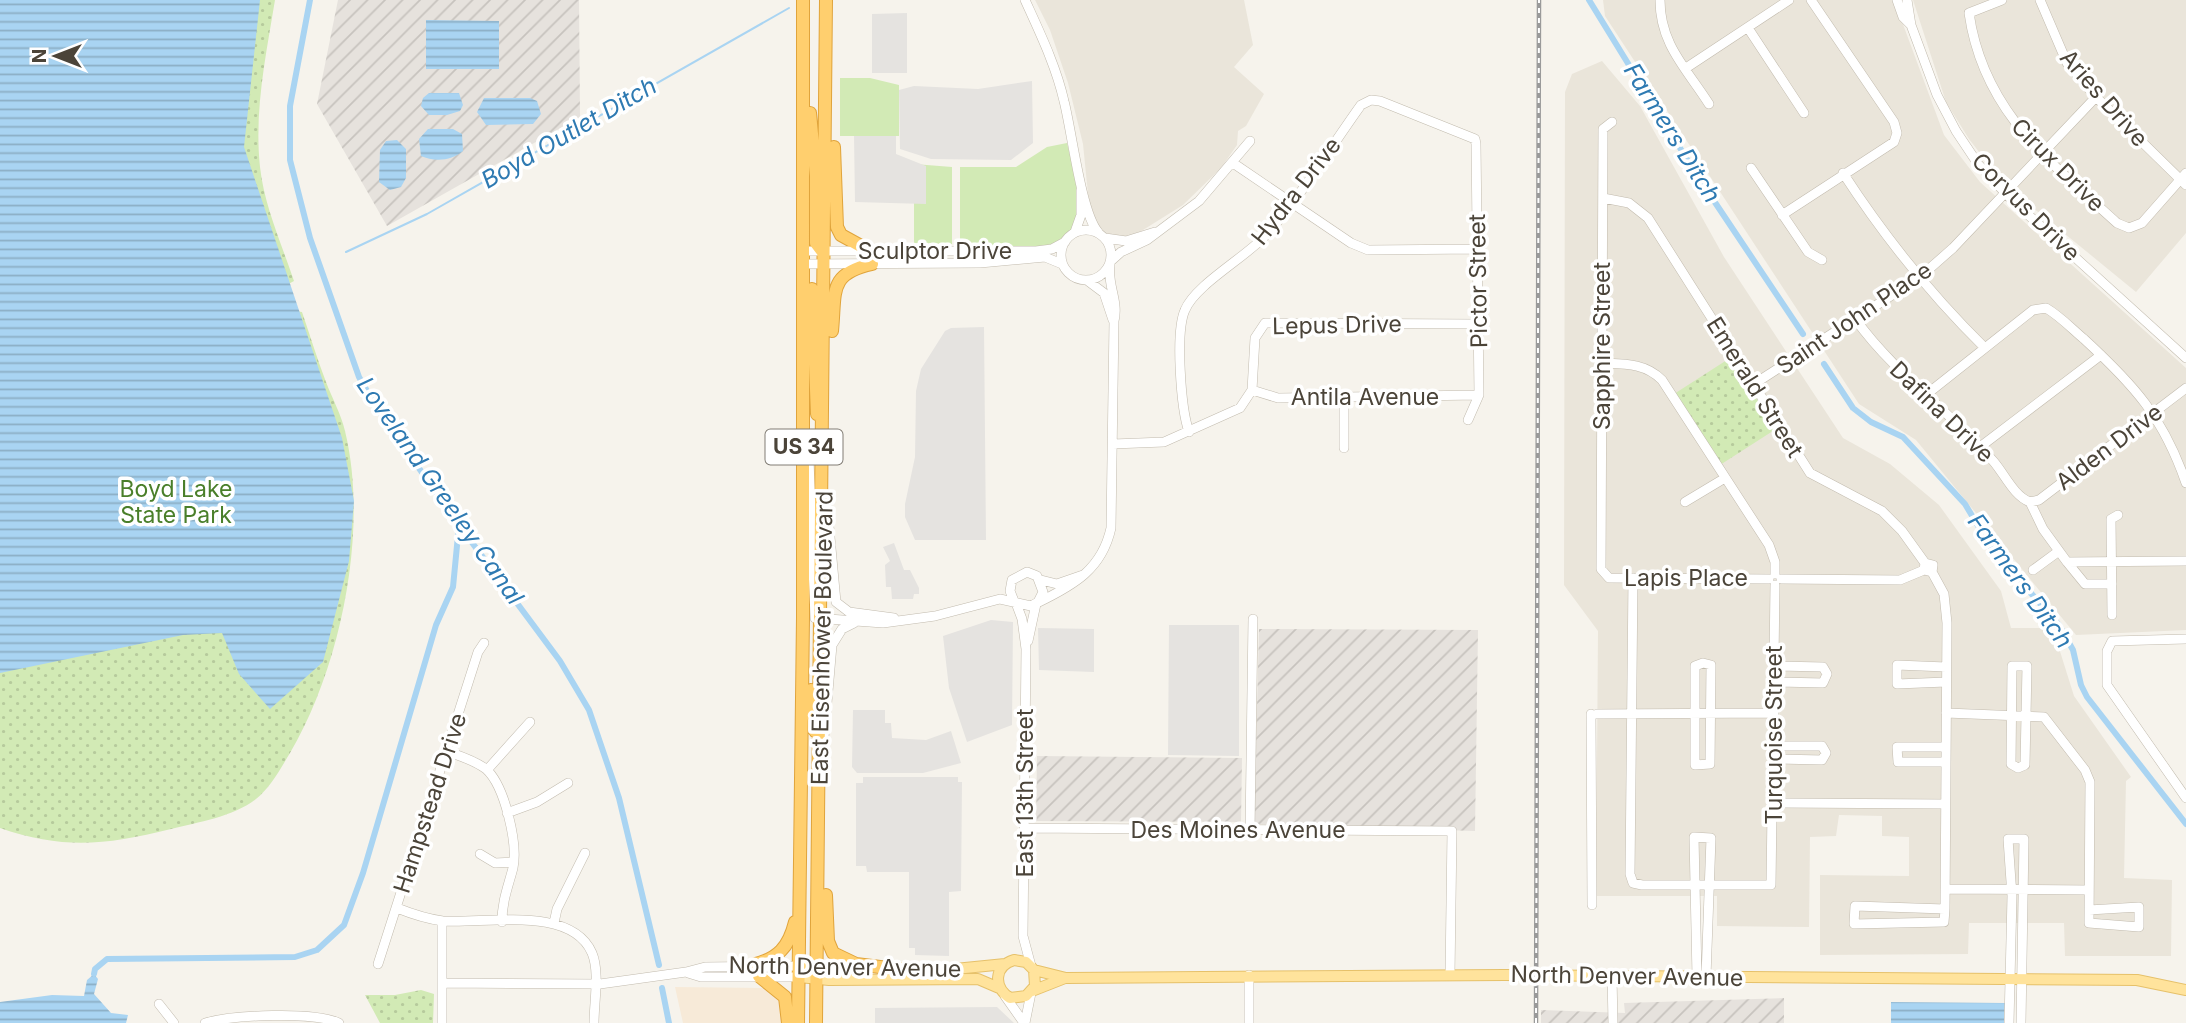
<svg xmlns="http://www.w3.org/2000/svg" width="2186" height="1023" font-family="Inter,sans-serif">
<defs>
<pattern id="industrial-furrows" width="10" height="10" patternUnits="userSpaceOnUse" patternTransform="scale(1.75)"><rect width="10" height="10" fill="#e6e2dd"/><path d="M-1 1l2-2M0 10L10 0M9 11l2-2" fill="none" stroke="#c7c3be"/></pattern>
<pattern id="park-dots" width="8" height="8" patternUnits="userSpaceOnUse" patternTransform="scale(1.75)"><rect width="8" height="8" fill="#d2eab5"/><path d="M2 2h.1M6 6h.1" fill="none" stroke="#b6ca9c" stroke-width="1.8" stroke-linecap="round"/></pattern>
<pattern id="water-rules" width="6" height="5" patternUnits="userSpaceOnUse" patternTransform="scale(1.75)"><rect width="6" height="5" fill="#a9d4f2"/><path d="M0 2.5h6" fill="none" stroke="#8caec5"/></pattern>
</defs>
<rect width="100%" height="100%" fill="#f6f3ec"/>
<!-- residential -->
<path fill="#eae5da" d="M1035,0H1244L1253,45L1234,67L1264,94L1246,126L1238,131L1237,145L1221,168L1183,205L1135,235L1116,237L1105,234L1090,214L1083,144L1068,83L1050,30Z
M1603,0H1894L1944,135L1980,182L2186,368V630L2076,635L1916,440L1859,404L1605,16Z
M1913,0H2186V233L2136,292L2004,184L1969,139L1946,102Z
M1602,61L1640,106L1724,257L1843,438L1890,464L1939,505L2001,591L2011,628H2044L2051,632L2058,645L2074,696L2131,777L2126,781L2124,878L2172,880L2171,956H2065L2064,923H1969L1968,954L1820,955V875L1909,876V837L1882,836V816L1839,815L1836,836L1810,837L1809,927L1717,926V896H1596L1598,631L1564,585L1565,92L1572,74Z"/>
<!-- commercial -->
<path fill="#f7ead8" d="M675,987L766,988L779,996L783,1023H683Z"/>
<!-- industrial -->
<path fill="url(#industrial-furrows)" d="M338,0H579L580,117L387,226L317,104Z
M1259,629L1478,630L1475,831L1254,824Z
M1037,756L1242,758L1241,822L1036,821Z
M1784,998V1023H1541V1010L1625,1013L1624,1003Z"/>
<!-- grass -->
<path fill="#d2eab5" d="M840,78H870L899,85V136H840Z
M1067,143C1074,172 1089,213 1066,239L1040,248L960,245V167H1016L1047,147Z
M914,164L952,167V244L914,243Z"/>
<!-- park -->
<path fill="url(#park-dots)" d="M0,0H275C266,55 254,111 260,167C264,205 282,245 294,281L270,294L294,311L302,312C310,335 317,359 326,382C332,398 341,414 345,431C369,529 341,667 290,753C281,768 270,788 256,799C233,817 198,822 171,829C106,845 64,850 0,828Z
M1730,358L1776,429L1720,465L1674,394Z
M421,990L434,994L433,1023H380L365,995H395Z"/>
<!-- parking -->
<path fill="#e5e3e0" d="M907,13V73H872V14Z
M1032,81L1033,143L1011,160L931,159L900,149L899,90L914,86L978,89Z
M854,136H896V154L926,166V204L855,202Z
M984,327L986,540H915L905,517V504L915,457L916,391L921,369L945,331L951,328Z
M894,543L904,570H910L919,588V594H914L913,599H892L891,587H886L885,565L890,561L883,547Z
M991,620L1013,622L1012,725L967,742L949,688L943,636Z
M1169,625H1239V756L1168,755Z
M1038,628L1094,629V672L1039,670Z
M853,710H885V723H891L892,738L926,740L951,731L961,763L923,773H857L852,767Z
M863,777H958V782H962L961,891L949,892V956L915,955V948H909V872H867L866,866H856V783H863Z
M997,1007L1014,1023H875V1008Z"/>
<!-- water -->
<path fill="url(#water-rules)" d="M0,0H260L244,147L342,438L354,501L349,561L323,662L270,709L239,674L222,633L183,635L0,673Z
M426,20L499,21V69H426Z
M429,93H459L463,105L460,111L447,115H429L421,106L423,98Z
M484,98H530L537,101L541,114L533,124L486,125L477,112Z
M428,129H453L462,134L463,151C452,161 434,162 421,156L419,139Z
M397,140L406,149V178L401,187L390,190L379,182L380,150L386,141Z
M94,974L98,979L94,994L111,1013L128,1015L126,1023H0V1002L52,995L84,996L87,980Z
M1891,1002L2005,1003L2004,1023H1891Z"/>
<g fill="none" stroke-linecap="round" stroke-linejoin="round">
<!-- stream -->
<path stroke="#a9d4f2" stroke-width="2" d="M346,252L427,214L789,8"/>
<!-- canal -->
<path stroke="#a9d4f2" stroke-width="6" d="M310,0L290,106V160L310,238L359,377L378,410L459,525L560,661L589,710L619,798L659,965
M1589,0L1696,174L1803,334
M1824,364L1853,408L1871,422L1903,437L1965,504L1992,549L2059,625L2073,650L2081,685L2087,697L2186,824
M94,974L95,969L107,959L295,957L317,950L344,925L363,873L436,625L453,587L459,525
M662,988L669,1023"/>
<!-- minor casing -->
<g stroke="#c2bbae" stroke-width="10">
<path id="minor" d="M1025,0C1040,33 1056,66 1064,101C1072,132 1081,212 1098,232
M1660,0C1660,44 1686,68 1709,104
M1897,0L1903,17L1911,25
M1907,0L1911,25L1937,95L1956,131L1978,164L2013,201L2186,358
M2002,0L1969,13C1983,111 2049,161 2117,223L2129,228L2142,223L2186,173
M2040,0L2067,63L2096,97L2186,185
M1748,28L1804,113
M1686,68L1789,0
M1612,122L1603,129L1601,569L1609,578L1769,579
M1233,163L1351,243L1368,250L1478,249
M1751,168L1808,252L1822,260
M1843,173C1884,236 1931,295 1985,348
M1603,198L1629,203L1648,218L1810,473L1882,511L1902,531L1925,563
M1782,215L1894,142L1897,133L1894,122L1811,0
M1061 255a25 25 0 1 1 50 0a25 25 0 1 1-50 0Z
M1075,232L1081,215V190
M1105,238L1126,241L1155,232
M803,251H1036L1052,249L1065,242
M1111,261L1121,252L1147,240L1199,201L1250,141
M803,264L980,263L1045,257L1062,264
M1088,281L1104,293L1113,320
M1856,320C1895,374 1951,412 1994,462C2005,475 2014,496 2030,502
M1602,363C1625,364 1645,363 1662,380L1769,545L1775,562V574
M1754,384L1920,277L1953,248L2096,97
M1252,390L1278,398L1479,395
M1927,394L2033,310L2046,308C2060,316 2072,329 2084,339C2135,386 2163,417 2186,483
M1344,398V448
M1189,432C1181,409 1175,332 1185,310C1195,285 1246,257 1266,235C1302,195 1330,148 1361,105L1371,100L1380,101L1475,139L1476,144L1479,395L1468,420
M1113,444L1164,442L1240,408L1252,390L1255,338L1265,323L1478,324
M1980,447L2101,355
M809,460L815,618L883,623L935,616L1000,599L1031,606L1038,602L1043,592L1037,576L1027,572L1012,580L1010,591L1014,601
M826,494L836,602L849,612L894,618
M1685,502L1725,478
M2030,502L2039,500L2186,388
M2030,502L2043,529L2067,562L2186,561
M2067,562L2085,584H2112
M2033,570L2059,551
M1932,572L1944,594L1947,623L1945,909L1944,922L1854,924L1855,906L1945,909
M1633,578L1630,874L1633,883L1642,885H1771L1775,585
M1781,579L1900,580L1924,570L1932,572L1933,565L1925,563L1924,570
M1041,580L1057,584L1083,575
M1039,602C1074,585 1102,569 1111,528L1114,321C1119,301 1107,285 1110,265
M1016,603L1022,619L1026,649L1023,936L1031,966
M2112,615L2111,519L2118,515
M2186,639L2112,641L2107,651V685L2186,798
M1028,641L1036,604
M1703,663L1711,665L1710,764L1695,765V666Z
M2012,666H2027L2025,765L2018,768L2011,764Z
M1774,682L1823,683L1827,674L1823,667L1774,666
M1946,682L1897,684V665L1946,667
M1946,713L2044,717L2085,770L2090,782L2089,923L2139,927V907L2089,910
M1591,714L1592,905
M1597,714L1774,713
M823,749L832,645L842,629L854,623
M446,751C460,756 474,760 486,769C505,786 518,844 513,868C508,887 502,901 502,922
M1773,759L1822,760L1826,753L1822,746H1773
M1946,762H1898L1897,747H1946
M487,770L530,722
M1773,803L1945,804
M507,813L537,802L568,783
M1024,828L1452,831L1450,975
M1250,830L1253,619
M480,854L495,863L513,862
M1945,889L2089,890
M397,908C412,914 427,919 443,921C486,924 571,905 592,953C600,972 594,1002 594,1023
M554,923L557,909L585,853
M378,964L478,652L484,643
M688,973L701,977H799
M1249,975V1023
M1612,976L1613,1023
M1697,977L1694,837L1711,838L1706,977
M443,983L600,984L686,972L705,967L799,966
M1005,996L1024,1023
M159,1004L174,1023
M205,1023C233,1015 313,1011 339,1023
M442,1023V921
M1025,1023L1031,993
M2009,1023L2012,896L2008,839H2024L2021,1023"/>
</g>
<!-- major casing -->
<g stroke="#e6c16a" stroke-width="12">
<path id="major" d="M799,966L862,968
M882,968L955,969L1005,964
M1034,970L1035,986L1026,996L1010,998C993,987 994,966 1014,960L1026,962L1034,970L1066,978L1505,975L2137,980L2186,990
M799,977L829,980L978,979L999,988
M1032,991L1065,978"/>
</g>
<!-- highway casing -->
<g stroke="#e0a43c" stroke-width="14">
<path id="highway" d="M810,113L816,176V243L822,251
M834,147L837,227L841,235L870,251
M812,289L817,414
M832,331C836,291 828,274 872,264
M811,690L815,731
M826,895L828,941L833,953L856,964L888,968
M752,965C778,959 789,947 795,922
M759,976L785,997L788,1023
M798,1023L803,617V0
M816,1023L826,0"/>
</g>
<!-- minor -->
<use href="#minor" stroke="#fff" stroke-width="9"/>
<!-- major -->
<use href="#major" stroke="#ffe39c" stroke-width="10"/>
<!-- highway -->
<use href="#highway" stroke="#ffcf6e" stroke-width="12"/>
<!-- rail casing -->
<g stroke="#9a9a9a" stroke-width="4.5">
<path id="rail" d="M1536,1023L1539,0"/>
</g>
<!-- rail -->
<use href="#rail" stroke="#fff" stroke-width="2" stroke-dasharray="5" stroke-linecap="butt"/>
</g>
<g text-anchor="middle" stroke-width="7" stroke-linejoin="round" paint-order="stroke">
<!-- shield labels -->
<rect fill="#fff" stroke="#817c74" stroke-width="2" x="765.5" y="429.5" width="77" height="35" rx="5"/>
<g font-size="21" font-weight="bold" fill="#4b4439">
<text x="804" y="454">US 34</text>
</g>
<!-- street labels -->
<g font-size="23" fill="#4b4439" stroke="#fff">
<text transform="translate(2104 98) rotate(49)" y="8">Aries Drive</text>
<text transform="translate(2058 165) rotate(45)" y="8">Cirux Drive</text>
<text transform="translate(1296 191) rotate(-52)" y="8">Hydra Drive</text>
<text transform="translate(2026 207) rotate(45)" y="8">Corvus Drive</text>
<text x="935" y="259">Sculptor Drive</text>
<text transform="translate(1478 281) rotate(-91)" y="8">Pictor Street</text>
<text transform="translate(1854 318) rotate(-34)" y="8">Saint John Place</text>
<text transform="translate(1337 325) rotate(-1)" y="8">Lepus Drive</text>
<text transform="translate(1602 346) rotate(-90)" y="8">Sapphire Street</text>
<text transform="translate(1755 387) rotate(58)" y="8">Emerald Street</text>
<text x="1365" y="405">Antila Avenue</text>
<text transform="translate(1942 412) rotate(44)" y="8">Dafina Drive</text>
<text transform="translate(2109 447) rotate(-37)" y="8">Alden Drive</text>
<text x="1686" y="586">Lapis Place</text>
<text transform="translate(822 638) rotate(-89)" y="8">East Eisenhower Boulevard</text>
<text transform="translate(1774 735) rotate(-90)" y="8">Turquoise Street</text>
<text transform="translate(1025 793) rotate(-90)" y="8">East 13th Street</text>
<text transform="translate(430 803) rotate(-72)" y="8">Hampstead Drive</text>
<text x="1238" y="838">Des Moines Avenue</text>
<text transform="translate(845 967) rotate(1)" y="8">North Denver Avenue</text>
<text transform="translate(1627 976) rotate(1)" y="8">North Denver Avenue</text>
</g>
<!-- park labels -->
<g font-size="23" fill="#4a7f2a" stroke="#fff">
<text x="176" y="497">Boyd Lake<tspan x="176" dy="26">State Park</tspan></text>
</g>
<!-- water labels -->
<g font-size="24" font-style="italic" fill="#2e7ab2" stroke="#fff">
<text transform="translate(569 133) rotate(-30)" y="8">Boyd Outlet Ditch</text>
<text transform="translate(1672 133) rotate(58)" y="8">Farmers Ditch</text>
<text transform="translate(440 491) rotate(55)" y="8">Loveland Greeley Canal</text>
<text transform="translate(2020 581) rotate(54)" y="8">Farmers Ditch</text>
</g>
</g>
<!-- north arrow -->
<g transform="translate(56 56) rotate(270)" stroke="#ffffff" stroke-width="5" paint-order="stroke">
<path d="M0-5L12 26L0 18L-12 26Z" fill="#4b4439"/>
<text y="-10" font-size="19" font-weight="bold" text-anchor="middle" fill="#4b4439">N</text>
</g>
</svg>
